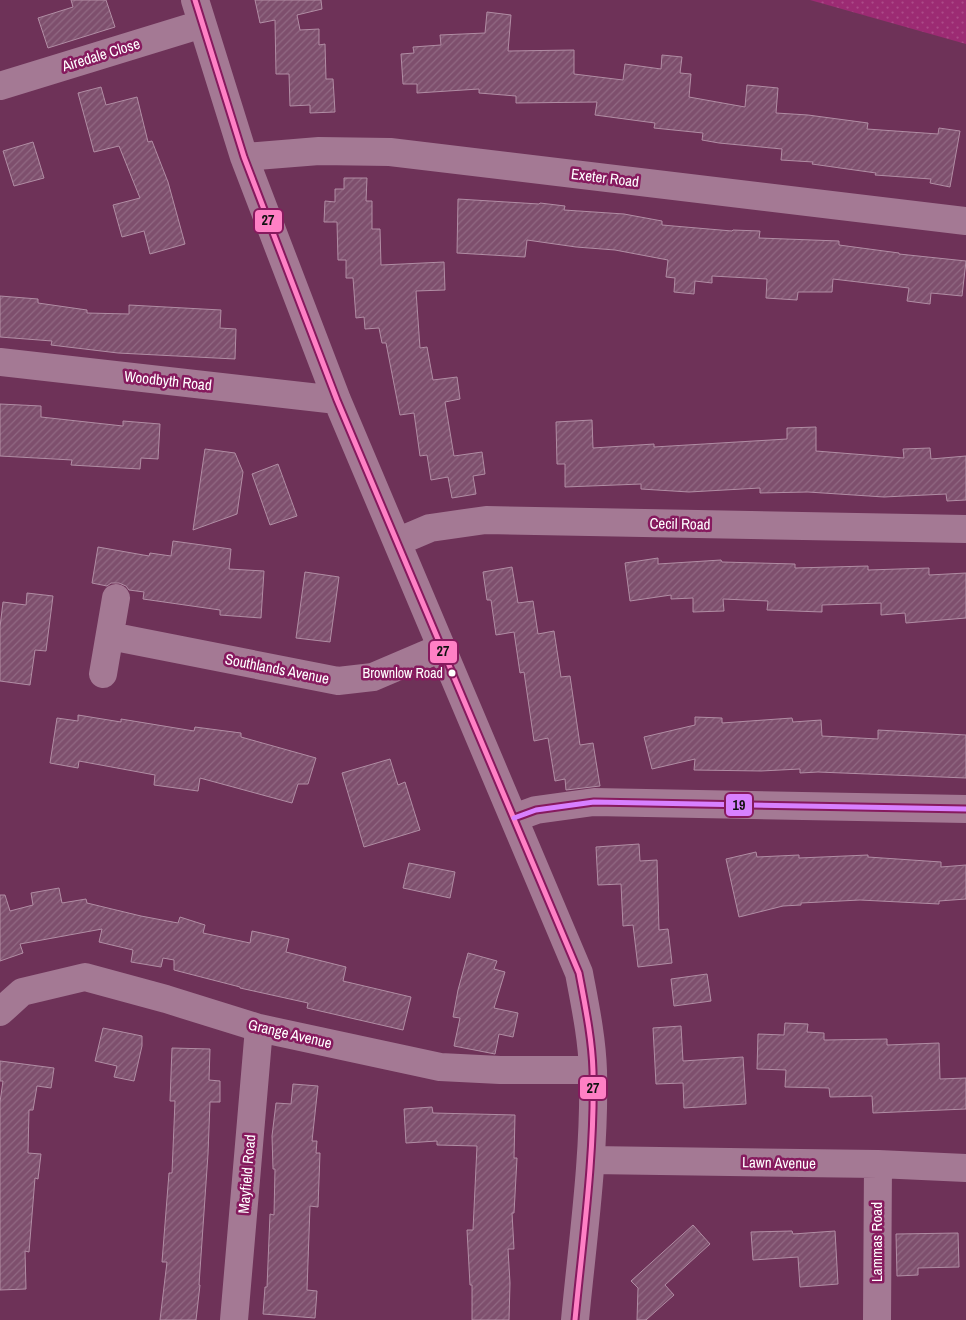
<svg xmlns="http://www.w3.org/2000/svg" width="966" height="1320" font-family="'Archivo Narrow',sans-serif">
<defs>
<pattern id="park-dots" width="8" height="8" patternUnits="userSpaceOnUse" patternTransform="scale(1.25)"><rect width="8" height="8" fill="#9c2b73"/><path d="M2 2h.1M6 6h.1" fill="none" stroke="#ab4b88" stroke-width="1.8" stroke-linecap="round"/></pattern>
<pattern id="building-hatch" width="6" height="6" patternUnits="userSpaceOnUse" patternTransform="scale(1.25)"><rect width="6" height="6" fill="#7e4f6d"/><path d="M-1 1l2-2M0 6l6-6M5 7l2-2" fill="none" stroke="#916983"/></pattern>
</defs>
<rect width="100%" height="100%" fill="#6e3258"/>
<!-- park -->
<path fill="url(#park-dots)" d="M810,0H966V44Z"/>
<!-- building -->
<path fill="url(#building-hatch)" stroke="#b18da4" d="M71,0H106L115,27L48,48L38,18L73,7Z
M255,0H321L322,9L297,15L300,30L319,29V45L325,44L326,79H333L335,112L310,113V105L290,106L289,74H276L275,20L260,23Z
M487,12L511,15L508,51L574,50V74L623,80L625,64L661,69L662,55L682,57L680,73L691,74L689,97L745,107L747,85L778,88L776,113L808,115L868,123L867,129L938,134L939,128L960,131L950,187L930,183L931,179L875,175L876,173L812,164L813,162L781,160L782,149L719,143L702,140L703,133L654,128L655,123L595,115L597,102L516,103V96L479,93V89L417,93V84H403L401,54L414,53L413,47L441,45L440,35L485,33Z
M101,87L106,105L137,97L148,142L152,141L168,182L185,244L150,254L144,231L122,237L113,205L140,198L119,146L94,152L78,93Z
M33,142L44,178L14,186L3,151Z
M344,178H367L366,201H372V229H380L381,265L444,262L445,290L416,291L420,348L427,347L433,380L457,377L460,399L445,402L454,456L482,452L485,474L473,476L476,494L452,498L448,477L431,480L427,455L420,456L414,413L400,415L386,343H382L379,328L365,329L364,317L356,318L353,278H346V260H338L337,222H324L325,201L335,202V189H344Z
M458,199L539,204L540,203L565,206L564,210L624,214L662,221V225L732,231L733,230L760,231L759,238L839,241V245L899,253V254L966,261L962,296L931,293L930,304L907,301L909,288L833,279L832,292H798L797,300L766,298L767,279L712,276V283L695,281L694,294L674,292L675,278L666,277L668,260L615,250L576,247L527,240L525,257L457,253Z
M0,296L38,299V303L87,310V313L129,314V305L221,310L220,328L236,329L235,359L118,353L51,345L52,341L0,337Z
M0,404L41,406V417L123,426V421L160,424L158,459L141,458L140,469L71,465L72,460L0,456Z
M592,420L593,448L654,444V447L787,439V428L816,427V451L904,458L903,449L930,448L931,459L966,456V500L947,501L946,494L884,497L808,492L760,493V488L689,492L641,489V484L565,487V464H557L556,422Z
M205,449L235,453L243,472L237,514L193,530Z
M278,464L297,516L270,525L252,474Z
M173,541L231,549L229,569L264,571L261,618L220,615V610L143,599L144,592L129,590L126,586L119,583H111L107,586L92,583L98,547L149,556L150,553L171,556Z
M658,558V564L721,560L722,562L795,564V568L868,566V570L929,568V575L966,573V618L906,623L905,613L881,615V603L822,605V612L767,610L768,601L723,599L724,611L693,612V598L671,599V595L630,601L625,563Z
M512,567L518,603L533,601L538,634L554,631L561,677L570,676L580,745L593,743L600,786L566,790L565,779L555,781L548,738L534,741L524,672L520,673L514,632L496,635L491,600H487L483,572Z
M305,572L339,577L330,642L296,638Z
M27,593L53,596L46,651L35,650L30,685L0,681V627L3,602L26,605Z
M78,715L121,722V719L194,731L195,727L241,733V737L316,758L308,784H298L292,803L200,778L198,791L154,785L155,775L79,761L78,768L50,763L57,718L78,721Z
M695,717L722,718V723L792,718L793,722L821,720L822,736L878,739V730L966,735V778L818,772L800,773V769L761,771L694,770L695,759L652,769L644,737L695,725Z
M390,759L398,785L405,782L420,830L364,847L342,773Z
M639,844L640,861L657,860L659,930L668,929L672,963L638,967L633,925L623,926L621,884L598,885L596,847Z
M756,852L757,857L799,855V858L868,855V857L941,862V867L966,865V899L939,901V904L860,900L801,903V905L783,906L739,917L726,859Z
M409,863L455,872L450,898L403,888Z
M59,888L62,903L86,899L87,903L141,916L178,923L180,917L205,925L203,933L250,943L252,931L289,939L286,952L346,967L343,981L411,997L403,1030L307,1008L308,1003L240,988V987L174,970V960L163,958L161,967L131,962L133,950L99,942L102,929L20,944L23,953L0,961V895H5L10,911L33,905L31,893Z
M468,953L497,961L494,969L505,972L494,1008L518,1013L513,1037L499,1034L495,1054L454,1046L460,1018L453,1017L458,990Z
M707,974L711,1001L674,1006L671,979Z
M785,1023L808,1024L807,1032L824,1033V1040L887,1039V1045L939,1043L940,1079L966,1078V1109L873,1113L872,1096L830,1097L829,1088L785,1087L786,1070L757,1069L758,1034L784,1035Z
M681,1026L683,1061L743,1057L746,1104L684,1108L683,1083L656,1084L653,1028Z
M103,1028L142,1036V1046L134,1081L114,1077L117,1066L95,1061Z
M172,1048L210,1049L209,1080L220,1081V1102H210L208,1154L199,1285H200L196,1320H160L167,1262H162L169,1173H172L175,1101H170Z
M0,1061L54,1068L51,1088L37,1086L33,1110H29L28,1153L41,1154L38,1179L35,1178L29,1252L25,1251L26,1289L0,1290V1102L3,1081H0Z
M293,1084L318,1086L312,1141H317L316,1153H320L318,1207L310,1206L307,1290L317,1291L315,1318L263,1314L265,1287H267L270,1214L274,1215L275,1169H273L272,1136L276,1103L291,1104Z
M432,1107L433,1113L515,1115L514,1158H517L514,1213H512L514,1249H508L510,1283L509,1320H472V1285H470L467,1230H473L477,1146L437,1145V1141L406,1143L404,1109Z
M693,1225L710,1244L665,1285L674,1295L646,1320H637L638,1288L631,1281Z
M792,1231L793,1234L835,1231L838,1284L800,1287L798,1257L753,1260L751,1232Z
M958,1233L959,1267L918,1268V1275L897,1276L896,1234Z"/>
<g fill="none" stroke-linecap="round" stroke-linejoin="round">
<!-- minor -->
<path stroke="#a47994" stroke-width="28" d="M195,0L244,157L337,400L579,973C585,1005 592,1038 593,1071C595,1154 583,1237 575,1320
M0,86L202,24
M244,157L319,151L390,152L966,221
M0,362L337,400
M397,542L430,528L486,520L966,529
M110,636L338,681L373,677L441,648
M103,674L116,598
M514,818L536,810L594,802L966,809
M0,1012L22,992L85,977L166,999L259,1028L440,1067L500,1070H593
M591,1160L878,1164L966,1168
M234,1320L259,1028
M877,1320L878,1164"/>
<!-- bus-1 casing -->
<g stroke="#861a5e" stroke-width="9">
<path id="bus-1" d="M195,0L244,157L337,400L579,973C585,1005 592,1038 593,1071C595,1154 583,1237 575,1320"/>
</g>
<!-- bus-2 casing -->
<g stroke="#861a5e" stroke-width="9">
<path id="bus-2" d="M514,818L536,810L594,802L966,809"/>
</g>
<!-- bus-1 -->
<use href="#bus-1" stroke="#ff80c5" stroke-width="5"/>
<!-- bus-2 -->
<use href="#bus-2" stroke="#d880ff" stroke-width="5"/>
</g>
<!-- markers -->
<circle fill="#fff" stroke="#861a5e" stroke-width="2" cx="452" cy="673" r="4.5"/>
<g text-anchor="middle" stroke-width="5" stroke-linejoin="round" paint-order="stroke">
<!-- bus labels -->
<g font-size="14" fill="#fff" stroke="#861a5e" text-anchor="end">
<text x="443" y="678">Brownlow Road</text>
</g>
<!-- street labels -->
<g font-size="15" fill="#fff" stroke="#861a5e">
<text transform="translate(101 55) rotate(-17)" y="5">Airedale Close</text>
<text transform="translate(605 178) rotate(7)" y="5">Exeter Road</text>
<text transform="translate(168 381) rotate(6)" y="5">Woodbyth Road</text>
<text transform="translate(680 524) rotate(1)" y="5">Cecil Road</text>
<text transform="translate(277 669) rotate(11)" y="5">Southlands Avenue</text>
<text transform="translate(290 1034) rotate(13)" y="5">Grange Avenue</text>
<text transform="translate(779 1163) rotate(1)" y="5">Lawn Avenue</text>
<text transform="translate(247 1174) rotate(-85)" y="5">Mayfield Road</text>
<text transform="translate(877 1242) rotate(-90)" y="5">Lammas Road</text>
</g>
</g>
<g stroke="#861a5e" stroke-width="2">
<rect x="254" y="209" width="29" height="24" rx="5" fill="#ff80c5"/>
<rect x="429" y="640" width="29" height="24" rx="5" fill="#ff80c5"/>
<rect x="725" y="793" width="28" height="24" rx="5" fill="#d880ff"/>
<rect x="579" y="1076" width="28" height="24" rx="5" fill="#ff80c5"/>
</g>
<g font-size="14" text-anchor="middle" font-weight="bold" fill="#111">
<text x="268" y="225">27</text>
<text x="443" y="656">27</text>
<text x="739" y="810">19</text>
<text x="593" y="1093">27</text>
</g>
</svg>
